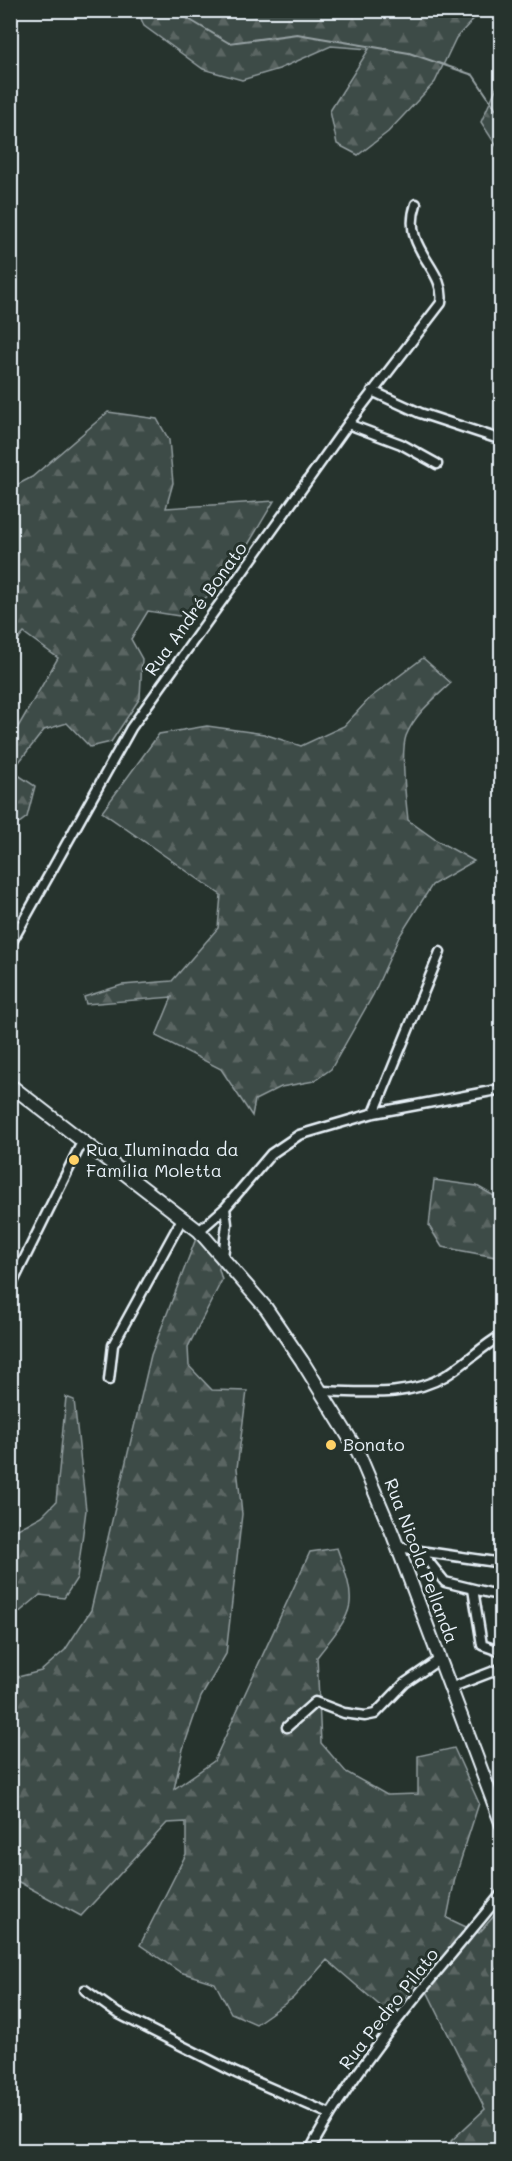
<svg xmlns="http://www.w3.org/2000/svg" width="512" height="2161" font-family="Mali,sans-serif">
<defs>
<pattern id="forest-firs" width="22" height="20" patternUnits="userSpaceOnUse" patternTransform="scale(1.5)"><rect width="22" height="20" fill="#3e4b47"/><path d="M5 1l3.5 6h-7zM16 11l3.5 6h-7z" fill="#5a6562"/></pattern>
</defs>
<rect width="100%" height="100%" fill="#26332d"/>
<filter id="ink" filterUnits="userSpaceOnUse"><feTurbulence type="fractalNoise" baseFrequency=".0167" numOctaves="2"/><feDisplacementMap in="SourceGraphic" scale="12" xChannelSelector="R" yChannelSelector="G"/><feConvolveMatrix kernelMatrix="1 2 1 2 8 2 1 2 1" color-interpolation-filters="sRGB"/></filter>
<g filter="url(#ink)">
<!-- forest -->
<path fill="url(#forest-firs)" stroke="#939ea0" stroke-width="1.5" d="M138,11H481L456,38L435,82L388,132L358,155L337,144L330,111L369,49L331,46L279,69L242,80L203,69L144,26Z
M501,78L502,153H501L481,122Z
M108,412L157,419L169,440L173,483L166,508L274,501L224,585L179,616L148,611L131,639L142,659L140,698L111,742L90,747L67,723L44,730L12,771L35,786L27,817L15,826L11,824V739L58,658L24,633L11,648V488L32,477Z
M423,658L451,683C434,699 415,714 406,736C400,753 406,801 408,820L436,840L474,861L432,885L399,937L373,995L331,1069L314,1081L281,1087L255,1100L252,1116L221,1069L156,1036L172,997L86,1004L84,997L122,985L172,981L218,928L221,895L102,812L159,734L207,726L264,734L301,746L344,726L370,698Z
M434,1180L477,1186L501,1200V1258L442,1247L429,1226Z
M197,1236L215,1255L222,1280L188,1347L189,1366L212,1390L247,1391L237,1468L242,1514L226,1654L201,1697L183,1749L174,1789L214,1761L310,1552L337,1548C358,1607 356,1608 317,1657L321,1743L346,1772L387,1795L418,1794V1756L454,1748L479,1803L455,1878L447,1918L479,1933L501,1908V1964L494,1971V2000L501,2008V2150H453L451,2141L485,2109L420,1977L392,2016L327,1960L293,1998L256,2024L231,2013L215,1983L180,1972L140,1945L186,1854V1822L167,1823L81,1916L19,1882L11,1880L10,1679L41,1671L65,1650L91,1610L151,1355Z
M66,1397L74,1400L86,1510L77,1578L64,1598L40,1595L11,1619V1525L18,1529L42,1516L56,1502Z"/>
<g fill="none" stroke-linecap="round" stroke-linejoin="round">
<!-- stream -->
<path stroke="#98a3a5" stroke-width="2" d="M180,10L185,17L229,43L297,34L409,53L473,75L502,118"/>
<!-- street casing -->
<g stroke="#e8f1f8" stroke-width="13">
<path id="street" d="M372,391L420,413L502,440
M348,424L401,444L437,464
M10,945L131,728L348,424L441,303C447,268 400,250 416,204
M374,1113L440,952
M199,1231L225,1208L271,1154L299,1135L374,1113L502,1089
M223,1257L227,1224L225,1208
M10,1288L83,1140
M109,1380L113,1345L183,1217
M321,1391C362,1392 408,1398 445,1376C465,1364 481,1347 502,1335
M397,1546L420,1551L445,1582L502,1596
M420,1551L502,1563
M473,1589L482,1645L502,1652
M450,1688L502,1668
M287,1727L315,1702L344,1713L365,1716L375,1714L405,1683L440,1659
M85,1990L117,2013L236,2073L330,2114
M310,2150C360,2056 435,1976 502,1893"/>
</g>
<!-- secondary casing -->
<g stroke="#e8f1f8" stroke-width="16">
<path id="secondary" d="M10,1085L199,1231L266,1308L302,1361L358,1452L393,1535L502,1825"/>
</g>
<!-- street -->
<use href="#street" stroke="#26332d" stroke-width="8"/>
<!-- secondary -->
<use href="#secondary" stroke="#26332d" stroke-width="12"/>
</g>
</g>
<!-- markers -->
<g fill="#ffd166" stroke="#26332d" stroke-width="2">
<circle cx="74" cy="1160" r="6"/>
<circle cx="331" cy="1445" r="6"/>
</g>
<g text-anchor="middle" stroke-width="6" stroke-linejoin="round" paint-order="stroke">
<!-- street labels -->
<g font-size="18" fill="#e8f1f8" stroke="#26332d">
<text transform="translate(196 609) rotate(-54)" y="6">Rua André Bonato</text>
<text transform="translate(421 1561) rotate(69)" y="6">Rua Nicola Pellanda</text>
<text transform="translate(389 2009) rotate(-52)" y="6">Rua Pedro Pilato</text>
</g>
<!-- poi labels -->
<g font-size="18" fill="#e8f1f8" stroke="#26332d" text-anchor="start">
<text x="86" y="1156">Rua Iluminada da<tspan x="86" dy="21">Família Moletta</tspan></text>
<text x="343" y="1451">Bonato</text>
</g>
</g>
<!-- margin -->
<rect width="512" height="2161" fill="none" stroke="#26332d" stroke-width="36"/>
<rect x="18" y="18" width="476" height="2125" fill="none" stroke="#e8f1f8" stroke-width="2" filter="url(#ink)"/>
</svg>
